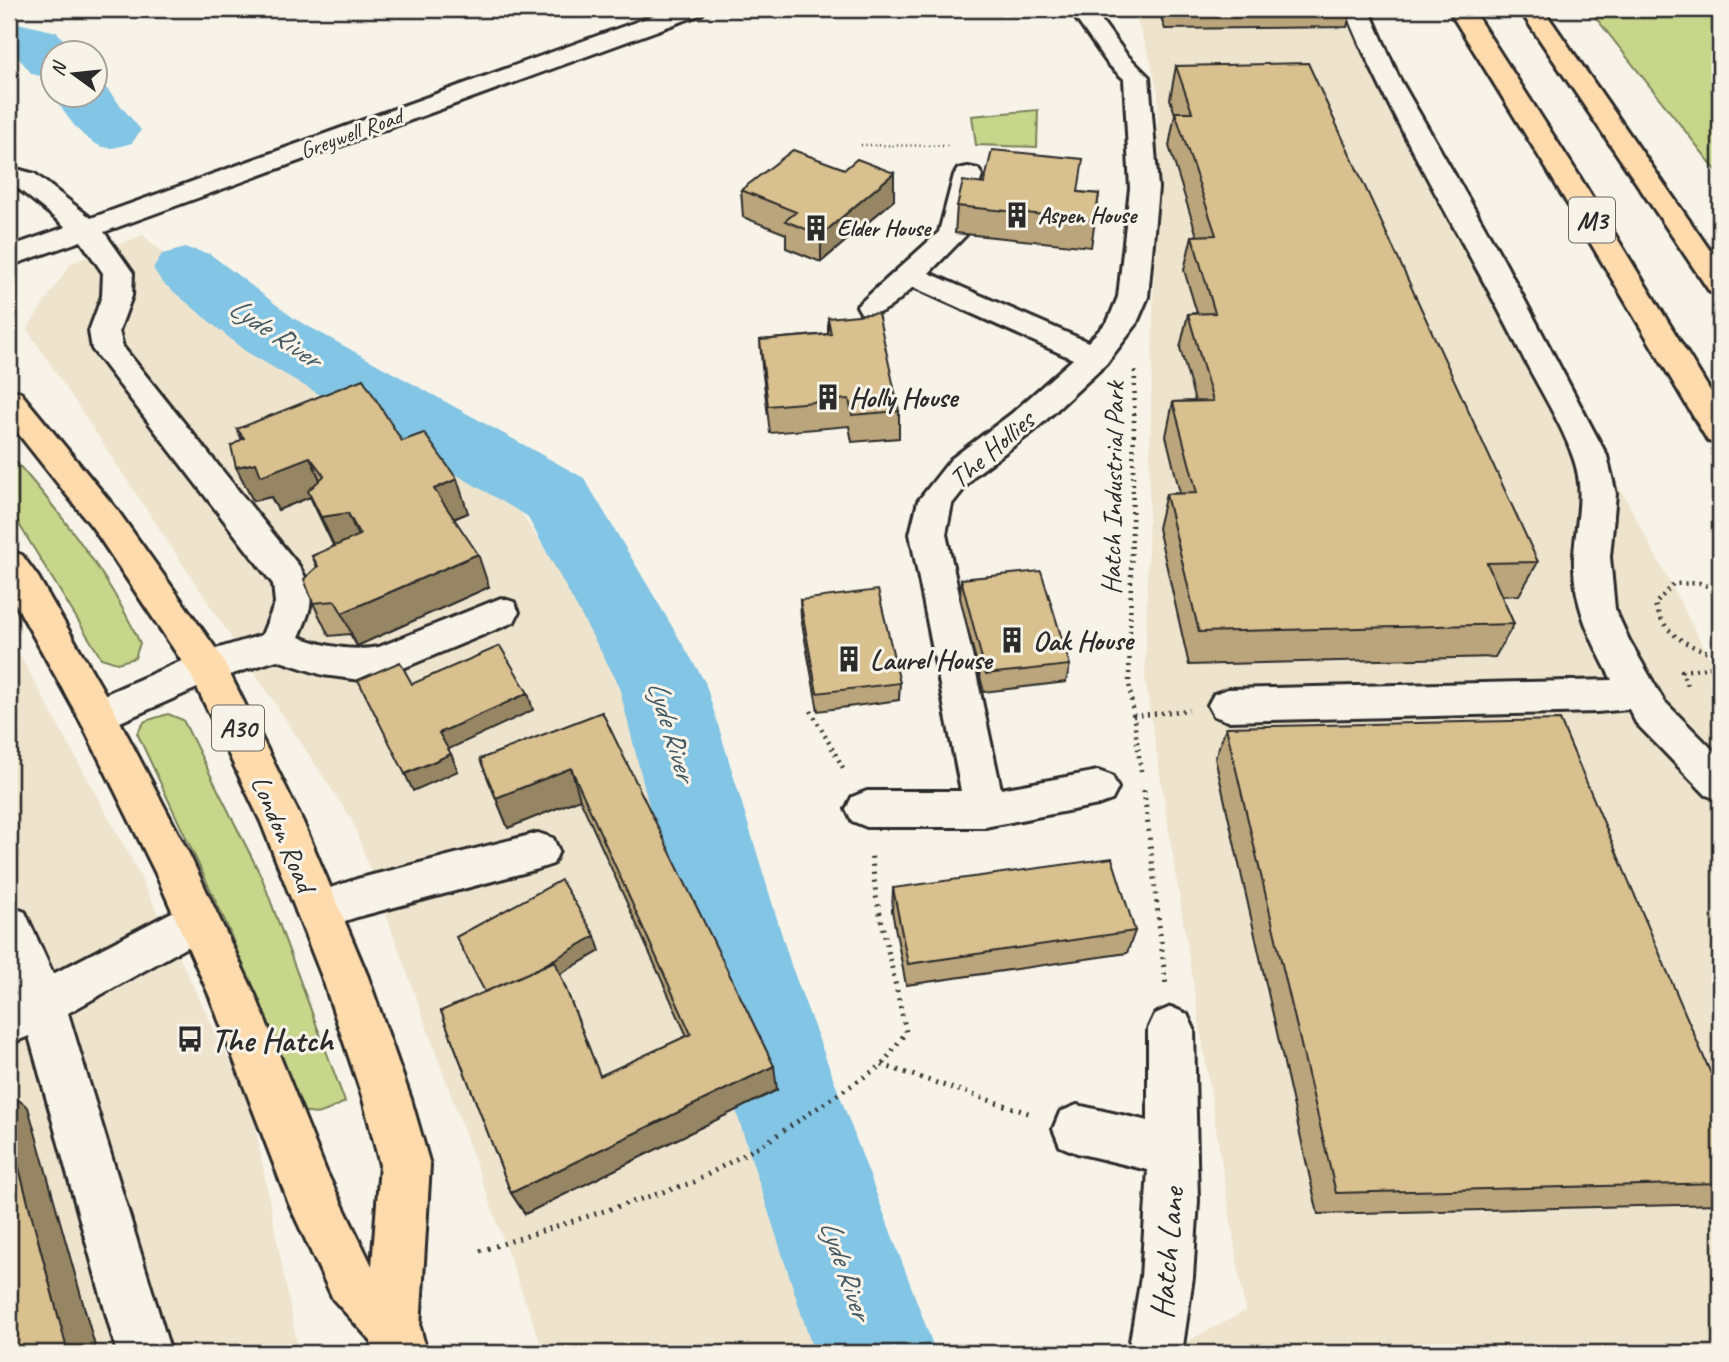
<svg xmlns="http://www.w3.org/2000/svg" width="1729" height="1362" font-family="Caveat,sans-serif">
<rect width="100%" height="100%" fill="#f7f3e8"/>
<filter id="ink" filterUnits="userSpaceOnUse"><feTurbulence type="fractalNoise" baseFrequency=".0143" numOctaves="2"/><feDisplacementMap in="SourceGraphic" scale="14" xChannelSelector="R" yChannelSelector="G"/><feConvolveMatrix kernelMatrix="1 2 1 2 8 2 1 2 1" color-interpolation-filters="sRGB"/></filter>
<g filter="url(#ink)">
<!-- built -->
<path fill="#eee4cd" d="M1133,9H1368L1720,678V1353H1165L1245,1311L1145,680L1158,93L1151,62Z
M143,235L273,352L517,507L630,678L858,1353H544L352,820L27,329L71,263Z
M9,635L133,862L251,1105L299,1353H9Z"/>
<!-- green -->
<path fill="#c7d68a" stroke="#79805a" stroke-width="2" d="M1589,9H1720V175Z
M1038,110L1037,147L976,145L972,116Z
M9,454C59,510 109,575 140,643L135,658L117,663L101,658L9,508Z
M168,714L183,720L262,878L345,1102C330,1109 316,1120 301,1109L225,921L137,733L145,721Z"/>
<g fill="none" stroke-linecap="round" stroke-linejoin="round">
<!-- river -->
<path fill="#83c5e4" fill-rule="evenodd" d="M9,21L57,32L72,50L74,52H52V79L32,74L17,56L9,54Z
M94,80L101,82L141,130L132,143C126,144 117,148 111,148C84,147 66,114 52,94H94Z
M186,248L210,254L295,319L584,478L705,682L791,965L936,1353H814L689,965L618,683L527,516L245,351L162,282L153,268L162,254Z"/>
<!-- minor casing -->
<g stroke="#2b2b2b" stroke-width="6">
<path id="minor" d="M672,9H706L702,14L104,232L133,273L132,296L119,331L123,347L299,566C317,596 312,606 299,637C325,646 351,652 379,647L501,598L514,602L519,612L514,622L384,676L361,680L323,675L277,660L220,678L111,726L97,731L83,726L77,715L83,704L193,656L262,635L275,603L273,584L92,349L89,331L102,296L103,273L81,241L9,266V247L66,227L15,186L9,184V167L35,174L91,218Z
M1069,9H1093L1126,54L1149,77L1158,188L1148,297L1136,325L1106,364L1035,430L975,475L952,504L946,534L1001,789L1098,771L1112,776L1118,788L1112,800L1098,805L985,827H867L852,821L846,809L852,797L867,791H961L910,534L918,501L951,459L1011,414L1073,359L913,287C897,301 884,318 861,313L857,306L939,232L954,175L958,169L968,167L978,169L982,175L966,235L929,273L1088,342L1108,321L1118,297L1130,188L1124,79L1108,64Z
M1345,9H1369L1398,76L1503,259L1607,456L1616,494L1610,557L1615,609L1629,640L1664,701L1720,757V800L1706,795L1636,723L1629,709L1597,712L1228,721L1214,716L1208,705L1214,694L1228,689L1612,680C1591,640 1572,603 1574,556C1576,519 1586,493 1573,457C1562,424 1537,385 1521,353C1463,238 1394,128 1345,9Z
M538,833L553,838L559,851L553,864L538,869L357,917L318,930L303,925L296,911L303,897L357,879Z
M197,899L212,905L219,919L212,933L68,1013L171,1353H117L29,1036L9,1044V998L16,994L9,977V906L25,912L53,974Z
M1171,1007L1187,1014L1194,1029L1198,1201L1193,1277L1182,1353H1128L1141,1277L1148,1170L1077,1153L1060,1146L1053,1129L1060,1112L1077,1105L1148,1121V1029L1155,1014Z"/>
</g>
<!-- major casing -->
<g stroke="#2b2b2b" stroke-width="6">
<path id="major" d="M9,389L20,392L117,510L221,656L303,822L368,977L411,1099L430,1165L420,1327L427,1353H373L371,1341L333,1299L289,1204L210,997L156,874L81,722L9,592V551L22,555L38,577L111,704L190,856L256,997L326,1171L372,1266L380,1165L363,1099L322,977L261,822L191,675L93,528L9,422Z"/>
</g>
<!-- highway casing -->
<g stroke="#2b2b2b" stroke-width="6">
<path id="highway" d="M1448,9H1472L1576,171L1720,407V444L1708,441L1548,171Z
M1519,9H1543L1720,265V295L1710,292Z"/>
</g>
<!-- path-far2 -->
<path stroke="#2b2b2b" stroke-width="2.5" stroke-dasharray="1 3.5" stroke-linecap="butt" d="M861,145L951,146"/>
<!-- path-far1 -->
<path stroke="#2b2b2b" stroke-width="4.5" stroke-dasharray="2 5" stroke-linecap="butt" d="M1135,371L1129,683L1141,771
M1720,591L1700,583L1673,584L1655,604C1664,636 1690,648 1720,655
M1687,685L1682,671L1720,666
M811,711L845,771
M1133,716L1189,710"/>
<!-- path -->
<path stroke="#2b2b2b" stroke-width="5" stroke-dasharray="2 6" stroke-linecap="butt" d="M1144,790L1166,986
M882,1065L1031,1114
M480,1251L694,1182L765,1143L882,1065L906,1032L876,896L871,851"/>
<!-- minor -->
<use href="#minor" fill="#f7f3e8" fill-rule="evenodd"/>
<!-- major -->
<use href="#major" fill="#fedbac" fill-rule="evenodd"/>
<!-- highway -->
<use href="#highway" fill="#fedbac" fill-rule="evenodd"/>
</g>
<!-- wall -->
<path fill="#baa57b" stroke="#2b2b2b" stroke-width="2" d="M527,9H572V16L529,19Z
M1158,9H1352L1347,27L1165,29Z
M1176,66L1538,562L1519,595L1501,596L1514,624L1495,657L1189,665L1158,528L1166,494L1180,493L1166,436L1173,402L1195,401L1180,348L1188,314L1197,313L1184,270L1192,236H1197L1169,146L1175,114L1170,99Z
M845,169L894,173V200L821,262L786,248V234L743,217L741,190Z
M1078,192L1099,194L1091,247L955,233L957,206Z
M828,318L899,411V438L852,442L849,426L770,433L762,367L760,340L828,334Z
M237,429L402,441L468,513L454,519L489,587L357,646L350,634L329,636L313,603L317,567L312,556L334,547L310,497L278,510L271,497L253,501L242,440Z
M961,579L1070,665L1066,682L984,692L960,598Z
M800,600L900,683L899,700L818,711L801,618Z
M602,712L777,1090L525,1214L511,1193L441,1011L600,951L560,974L600,1076L687,1036L580,799L508,828L480,759Z
M1226,727L1720,1095V1204L1318,1214L1215,758Z
M893,888L1135,931L1127,953L906,985L892,911Z"/>
<!-- shaded-wall -->
<path fill="#978664" stroke="#2b2b2b" stroke-width="2" d="M894,173V200L821,262V235Z
M310,457L325,491L278,510L271,497L253,501L236,467L256,463Z
M457,479L468,513L445,522L434,489Z
M348,513L362,546L336,550L321,517Z
M478,554L489,587L357,646L342,613Z
M528,693L533,710L447,750L439,733Z
M451,754L458,771L413,791L405,774Z
M571,768L580,799L508,828L496,798Z
M595,936L600,951L560,974L488,997Z
M774,1066L777,1090L525,1214L511,1193Z
M9,1093L28,1107L97,1353H68L9,1131Z"/>
<!-- building -->
<path fill="#d8c08f" stroke="#2b2b2b" stroke-width="2" d="M1308,63L1538,562L1487,563L1514,624L1199,632L1166,494L1197,493L1173,402L1213,401L1188,314L1215,313L1192,236L1216,235L1175,112H1192L1176,66Z
M793,150L845,169L857,159L894,173L821,235L785,221L796,212L741,190Z
M992,150L1083,159L1078,192L1099,194L1095,220L957,206L963,181L984,184Z
M878,313L899,411L852,415L849,399L768,406L760,340L831,334L828,318Z
M363,379L402,441L424,433L457,479L434,489L478,554L342,613L335,601L313,603L304,579L318,566L312,556L360,535L348,513L321,517L308,491L324,476L310,457L261,476L256,463L236,467L231,446L244,438L237,429Z
M1041,571L1070,665L986,674L961,579Z
M878,590L900,683L817,693L800,600Z
M500,646L528,693L439,733L451,754L405,774L358,680L400,662L412,684Z
M602,712L774,1066L511,1193L441,1011L555,961L600,1076L691,1034L571,768L496,798L480,759Z
M1560,720L1720,1095V1183L1336,1193L1226,727Z
M1112,858L1135,931L908,964L893,888Z
M561,880L595,936L537,969L485,992L456,937Z
M9,1131L68,1353H9Z"/>
</g>
<!-- icons -->
<defs>
<g id="building-bare" transform="scale(2.1)"><path d="M-4-6H4V6H1V3H-1V6H-4ZM-2.5-4.3h1.7v1.8h-1.7ZM.8-4.3h1.7v1.8H.8ZM-2.5-1h1.7V.8h-1.7ZM.8-1h1.7V.8H.8Z" fill="#2b2b2b" stroke="#f7f3e8" stroke-width="2.5" paint-order="stroke"/></g>
<g id="bus-bare" transform="scale(2.1)"><path d="M-5-6H5V4H4V6H2V4H-2V6H-4V4H-5ZM-3.5-4V0h7V-4ZM-3.5 1.2v1.5H-2V1.2ZM2 1.2v1.5H3.5V1.2Z" fill="#2b2b2b" stroke="#f7f3e8" stroke-width="2.5" paint-order="stroke"/></g>
</defs>
<g fill-rule="evenodd">
<use href="#building-bare" x="1017" y="215"/>
<use href="#building-bare" x="816" y="228"/>
<use href="#building-bare" x="828" y="397"/>
<use href="#building-bare" x="1012" y="640"/>
<use href="#building-bare" x="849" y="659"/>
<use href="#bus-bare" x="190" y="1039"/>
</g>
<g text-anchor="middle" stroke-width="6" stroke-linejoin="round" paint-order="stroke">
<!-- far-street labels -->
<g font-size="23" fill="#2b2b2b" stroke="#f7f3e8">
<text transform="translate(351 133) rotate(-20)" y="8">Greywell Road</text>
</g>
<!-- far-poi labels -->
<g font-size="23" font-weight="bold" fill="#2b2b2b" stroke="#f7f3e8" text-anchor="start">
<text x="1038" y="223">Aspen House</text>
<text x="837" y="236">Elder House</text>
</g>
<!-- shield labels -->
<g fill="#f7f3e8" stroke="#686764" stroke-width="2">
<rect x="1569" y="197.5" width="46" height="45" rx="5"/>
<rect x="212" y="705.5" width="52" height="45" rx="5"/>
</g>
<g font-size="26" font-weight="bold" fill="#2b2b2b">
<text x="1592" y="229">M3</text>
<text x="238" y="737">A30</text>
</g>
<!-- poi labels -->
<g font-size="28" font-weight="bold" fill="#2b2b2b" stroke="#f7f3e8" text-anchor="start">
<text x="849" y="407">Holly House</text>
<text x="1033" y="650">Oak House</text>
<text x="870" y="669">Laurel House</text>
</g>
<!-- street labels -->
<g font-size="28" fill="#2b2b2b" stroke="#f7f3e8">
<text transform="translate(991 449) rotate(-41)" y="10">The Hollies</text>
<text transform="translate(1112 488) rotate(-89)" y="10">Hatch Industrial Park</text>
<text transform="translate(284 833) rotate(67)" y="10">London Road</text>
</g>
<!-- water labels -->
<g font-size="30" font-style="italic" fill="#455962" stroke="#f7f3e8">
<text transform="translate(275 332) rotate(34)" y="10">Lyde River</text>
<text transform="translate(672 730) rotate(73)" y="10">Lyde River</text>
<text transform="translate(846 1269) rotate(71)" y="10">Lyde River</text>
</g>
<!-- near-poi labels -->
<g font-size="33" font-weight="bold" fill="#2b2b2b" stroke="#f7f3e8" text-anchor="start">
<text x="211" y="1051">The Hatch</text>
</g>
<!-- near-street labels -->
<g font-size="33" fill="#2b2b2b" stroke="#f7f3e8">
<text transform="translate(1166 1253) rotate(-85)" y="12">Hatch Lane</text>
</g>
</g>
<!-- margin -->
<rect width="1729" height="1362" fill="none" stroke="#f7f3e8" stroke-width="35"/>
<rect x="18" y="18" width="1694" height="1327" fill="none" stroke="#2b2b2b" stroke-width="2.5" filter="url(#ink)"/>
<!-- north arrow -->
<g transform="translate(74 74) rotate(285)"><circle r="33" fill="#f7f3e8" stroke="#a5a39c" stroke-width="2"/>
<path d="M0-5L12 26L0 18L-12 26Z" fill="#2b2b2b"/>
<text y="-10" font-size="19" font-weight="bold" text-anchor="middle" fill="#2b2b2b">N</text>
</g>
</svg>
